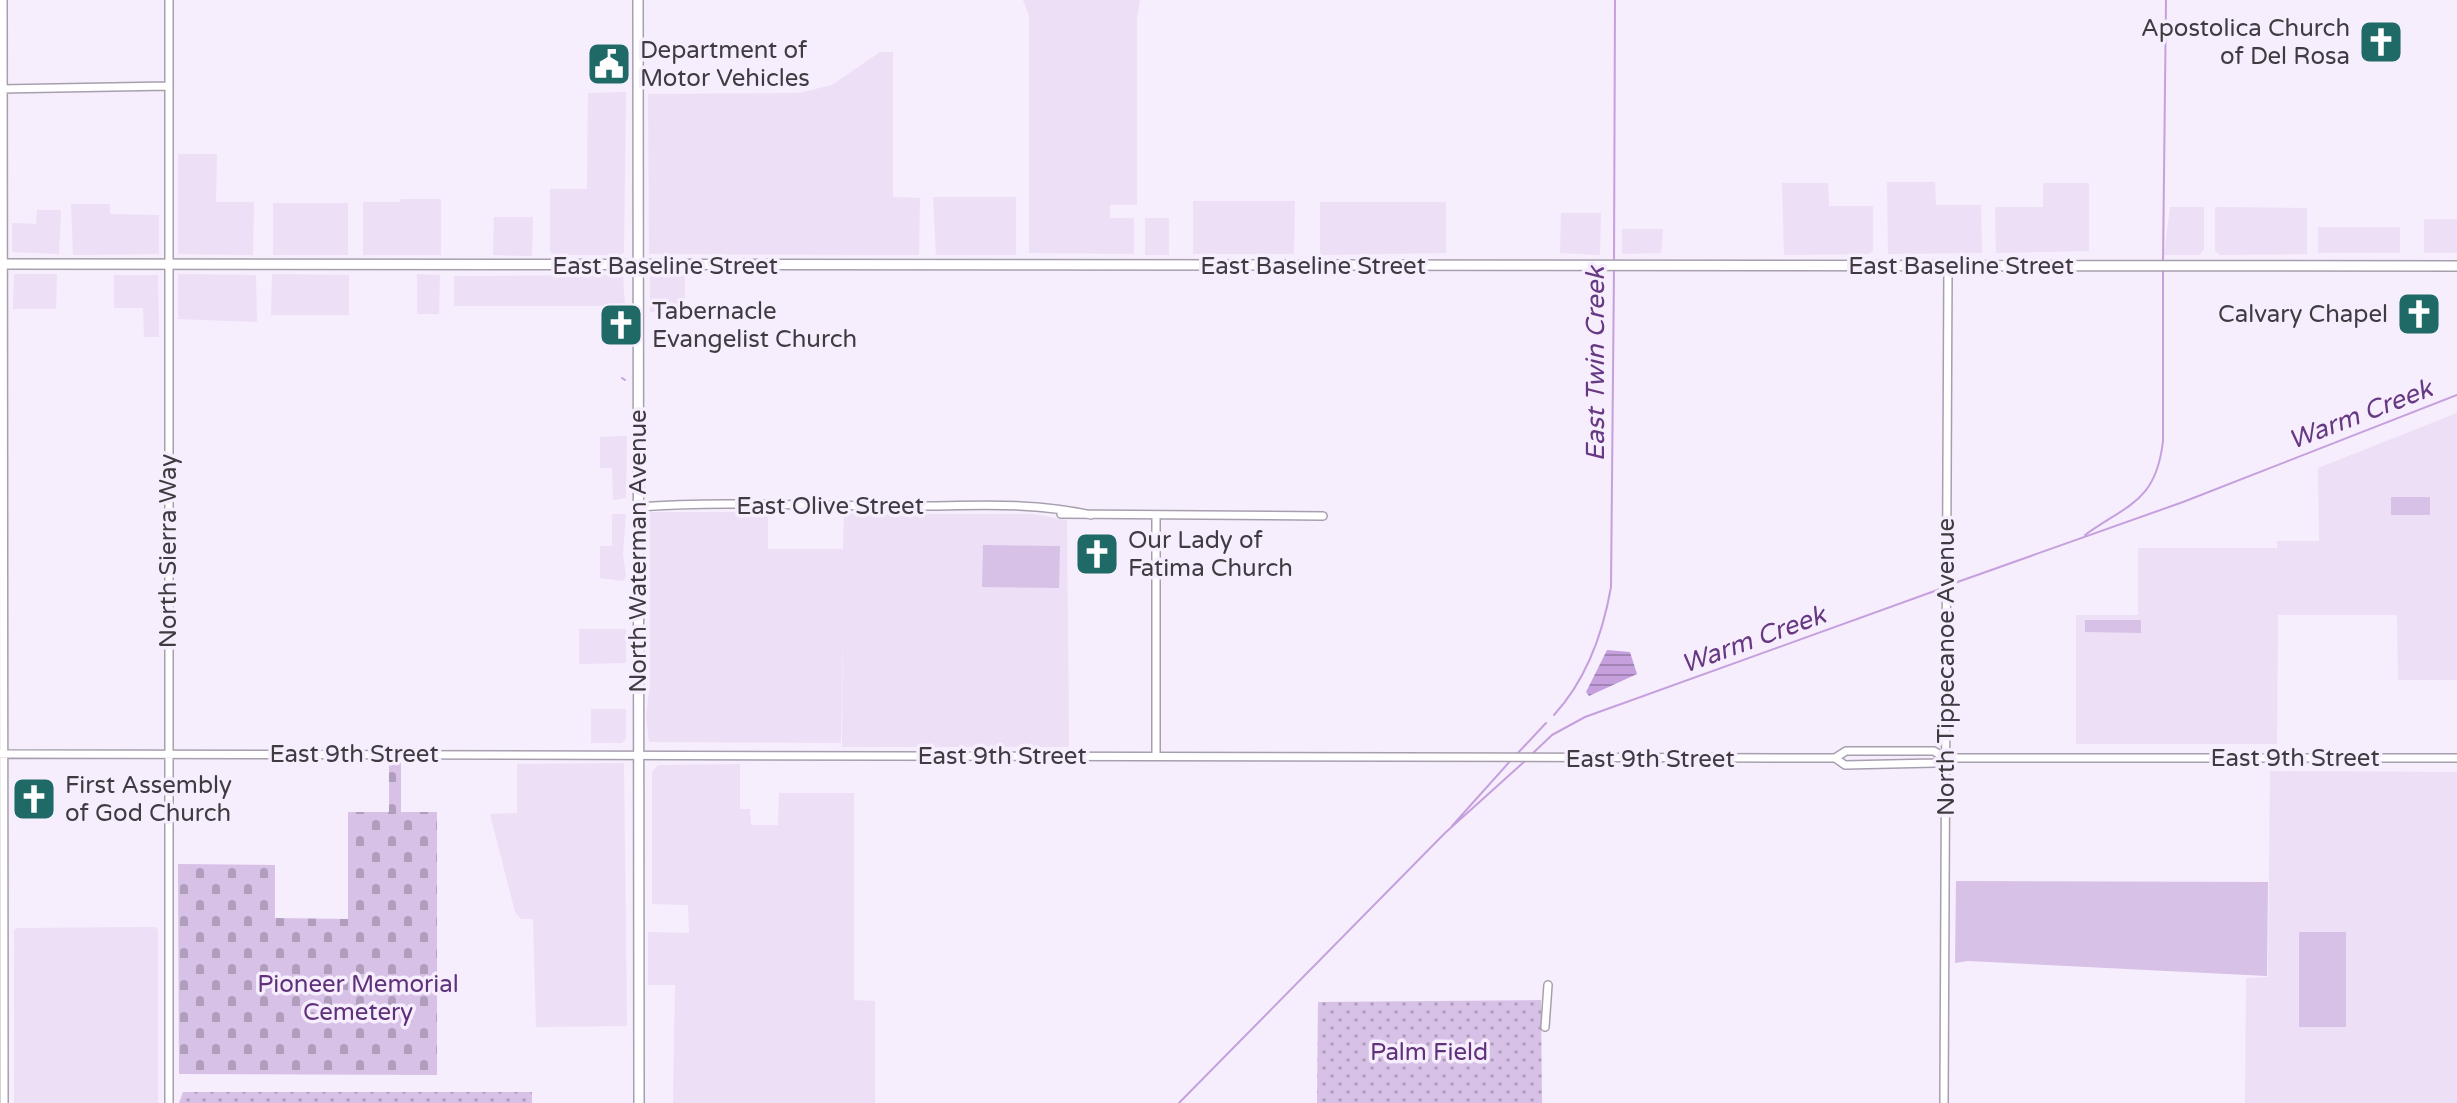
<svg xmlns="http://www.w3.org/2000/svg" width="2457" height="1103" font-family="'Varela Round',sans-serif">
<defs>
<pattern id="cemetery-stones" width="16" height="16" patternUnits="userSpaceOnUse" patternTransform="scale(2)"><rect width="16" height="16" fill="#d8c1e7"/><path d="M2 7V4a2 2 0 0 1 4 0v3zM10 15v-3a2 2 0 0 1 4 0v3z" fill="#b19ebd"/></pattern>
<pattern id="park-dots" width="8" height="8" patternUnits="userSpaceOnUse" patternTransform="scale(2)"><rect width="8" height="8" fill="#d8c1e7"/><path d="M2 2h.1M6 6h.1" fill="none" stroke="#b19ebd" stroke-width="1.8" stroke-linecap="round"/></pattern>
<pattern id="water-rules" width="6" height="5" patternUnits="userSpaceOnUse" patternTransform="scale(2)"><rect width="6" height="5" fill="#c5a0dd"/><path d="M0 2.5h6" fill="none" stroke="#a184b5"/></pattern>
</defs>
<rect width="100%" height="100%" fill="#f6edfd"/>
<!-- built -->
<path fill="#eddff6" d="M1023,0H1140L1137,16V205H1110V218H1134V254L1029,253V16Z
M880,52H893V197L920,198L919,255L649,254L648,94L799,93L832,85Z
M626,92L624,252L620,255H553L550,251V189H587L588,93Z
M178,154H217L216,202H254L253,255L178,254Z
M1887,182H1935L1936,205H1981L1982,253L1888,254Z
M1782,183H1828L1829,206H1873V251L1869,254L1784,255Z
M2043,183H2089V251L1996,253L1995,207H2043Z
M933,197H1016V255H936Z
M401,199H441V255H363V202H400Z
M1193,201H1295L1294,254H1193Z
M1320,202H1446V253L1323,255L1320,253Z
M273,203H348V255H273Z
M71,204H110V214L159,215V254L73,255Z
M2170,207H2204V249L2199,255H2164Z
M2215,207L2307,208V254L2220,255L2215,251Z
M37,210H61L59,254L12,252V223L36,224Z
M1561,213H1601L1600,255L1560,253Z
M494,217H533L532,256L493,255Z
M1145,218H1169V255H1145Z
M2424,219H2457V253H2424Z
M2318,227H2400V253H2318Z
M1622,229H1663L1661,253L1622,254Z
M14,274H57L56,309H13Z
M178,274L256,275L257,322L178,319Z
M272,274L349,275V315H271Z
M417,274L440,275L439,314H417Z
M114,275H158L159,337H144L143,308H114Z
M623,275L625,306H454V276Z
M685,275V312H650V276Z
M2457,413V680H2398L2397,615H2278L2277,744H2076V615H2138V548H2277V541H2319L2318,468Z
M627,436L626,498L613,500L612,468H600V437Z
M650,512H768V549H843L844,514H1034L1067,520L1069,747H842L843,612L841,743L649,742L646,716L650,684Z
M612,514H626L623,554L626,577L623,581L600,578V546H612Z
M579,629H626V663L579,664Z
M591,709H626V739L622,743H591Z
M624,763L627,1026L536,1027L533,919H521L515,912L490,814L517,813V764Z
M740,764V809H750L751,825H778L779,793H854V1000L875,1001V1103H673L675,985H648V932L689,933L688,905L652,904V772L658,765Z
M2270,771L2457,772V1103H2245L2246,978L2268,977Z
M155,927L158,930V1103H14V931L16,928Z"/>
<!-- green -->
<path fill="#d8c1e7" d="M2391,497H2430V515H2391Z
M983,545L1060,546L1059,588L982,587Z
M2085,620H2141V633L2085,632Z
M1956,881L2268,882L2267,976L1968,961L1955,963Z
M2299,932H2346V1027H2299Z"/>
<!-- cemetery -->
<path fill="url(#cemetery-stones)" d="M389,761H401V812H437V1075L179,1074L178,864L275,865V918L348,919V812H389Z"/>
<!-- park -->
<path fill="url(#park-dots)" d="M1541,1000L1542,1103H1317L1318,1002Z
M183,1092H532V1103H179Z"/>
<!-- water -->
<path fill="url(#water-rules)" d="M1607,650L1630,652L1637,674L1589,696L1586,692Z"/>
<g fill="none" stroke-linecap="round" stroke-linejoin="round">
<!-- stream -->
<path stroke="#c5a0dd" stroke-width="2" d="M1614,263L1615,0
M2163,263L2166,0
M622,378L625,380
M2085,535C2128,504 2156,502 2163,441V269
M1949,585L2183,502L2457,395
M1554,715C1586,680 1603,633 1611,587L1614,269
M1532,754L1552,735L1585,717L1943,588
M1516,755L1546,723
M1452,826L1512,759
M1179,1103L1445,833L1525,761"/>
<!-- minor casing -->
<g stroke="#a89fae" stroke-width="10">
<path id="minor" d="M3,0L4,1103
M169,0V1103
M0,89L169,86
M638,507C724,501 810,506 896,506C961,507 1027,500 1091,515
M1061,514L1323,516
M1156,516V756
M0,754L1835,758L1846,751H1934L1945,758H2457
M1835,758L1845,765L1935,763L1941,757
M1545,1027L1548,985
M1944,1103L1948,266"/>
</g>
<!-- major casing -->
<g stroke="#a89fae" stroke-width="12">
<path id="major" d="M638,0L639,1103
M0,264L2457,266"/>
</g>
<!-- minor -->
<use href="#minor" stroke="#fff" stroke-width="7"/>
<!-- major -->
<use href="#major" stroke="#fff" stroke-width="9"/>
</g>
<!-- icons -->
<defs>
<g id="church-square" transform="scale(2.3)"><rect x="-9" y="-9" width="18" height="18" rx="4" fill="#1f6a66" stroke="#f6edfd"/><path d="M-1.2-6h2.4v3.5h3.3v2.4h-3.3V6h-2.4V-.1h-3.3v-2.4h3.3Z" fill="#fff"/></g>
<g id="civic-square" transform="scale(2.3)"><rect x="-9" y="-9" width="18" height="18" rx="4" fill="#1f6a66" stroke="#f6edfd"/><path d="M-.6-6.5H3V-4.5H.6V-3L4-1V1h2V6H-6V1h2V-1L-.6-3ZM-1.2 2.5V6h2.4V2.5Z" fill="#fff"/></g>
</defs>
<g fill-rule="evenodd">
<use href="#church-square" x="2381" y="42"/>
<use href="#civic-square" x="609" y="64"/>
<use href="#church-square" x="2419" y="314"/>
<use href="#church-square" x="621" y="325"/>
<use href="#church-square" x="1097" y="554"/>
<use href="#church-square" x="34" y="799"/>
</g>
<g text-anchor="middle" stroke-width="7" stroke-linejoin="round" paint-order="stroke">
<!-- poi labels -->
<g font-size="24" fill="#3f3b41" stroke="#f6edfd" text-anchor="start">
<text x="2350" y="36" text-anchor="end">Apostolica Church<tspan x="2350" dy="28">of Del Rosa</tspan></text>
<text x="640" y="58">Department of<tspan x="640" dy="28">Motor Vehicles</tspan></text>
<text x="652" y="319">Tabernacle<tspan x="652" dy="28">Evangelist Church</tspan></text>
<text x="2388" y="322" text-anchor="end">Calvary Chapel</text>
<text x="1128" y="548">Our Lady of<tspan x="1128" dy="28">Fatima Church</tspan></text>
<text x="65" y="793">First Assembly<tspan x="65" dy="28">of God Church</tspan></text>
</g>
<!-- street labels -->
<g font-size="24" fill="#3f3b41" stroke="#f6edfd">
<text x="665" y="274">East Baseline Street</text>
<text x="1313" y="274">East Baseline Street</text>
<text x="1961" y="274">East Baseline Street</text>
<text x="830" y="514">East Olive Street</text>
<text transform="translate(168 551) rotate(-90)" y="8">North Sierra Way</text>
<text transform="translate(638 551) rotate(-90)" y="8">North Waterman Avenue</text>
<text transform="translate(1946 667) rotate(-90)" y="8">North Tippecanoe Avenue</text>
<text x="354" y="762">East 9th Street</text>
<text x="1002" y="764">East 9th Street</text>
<text x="2295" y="766">East 9th Street</text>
<text x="1650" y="767">East 9th Street</text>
</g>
<!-- park labels -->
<g font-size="24" fill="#5f317a" stroke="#f6edfd">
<text x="358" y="992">Pioneer Memorial<tspan x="358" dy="28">Cemetery</tspan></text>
<text x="1429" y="1060">Palm Field</text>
</g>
<!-- water labels -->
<g font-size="26" font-style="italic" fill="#683983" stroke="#f6edfd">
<text transform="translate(1595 364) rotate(-90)" y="9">East Twin Creek</text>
<text transform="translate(2360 414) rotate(-21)" y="9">Warm Creek</text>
<text transform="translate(1753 639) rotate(-20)" y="9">Warm Creek</text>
</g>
</g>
</svg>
